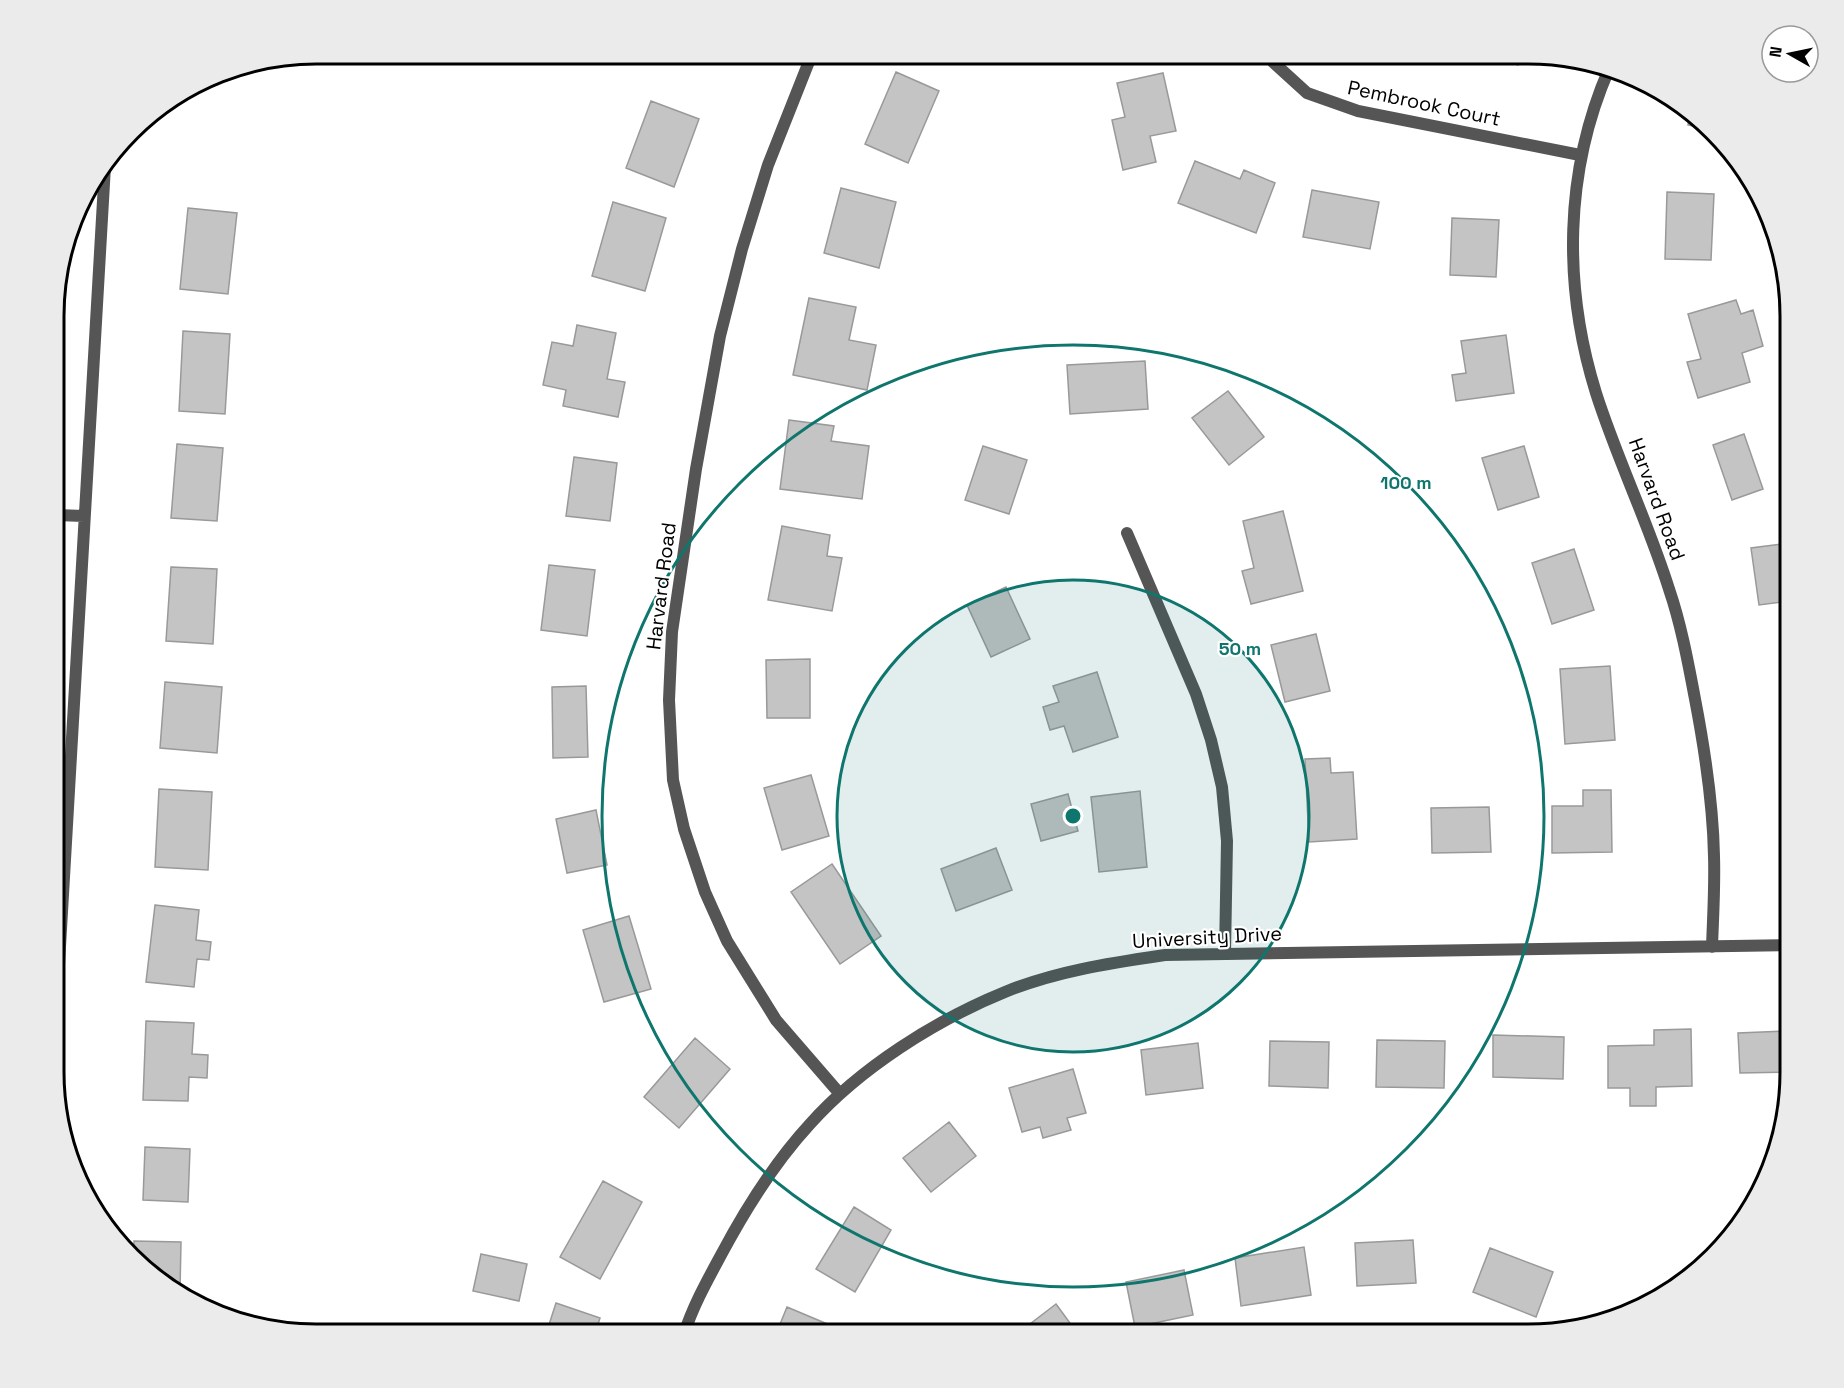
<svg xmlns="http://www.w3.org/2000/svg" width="1844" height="1388" font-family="'Space Grotesk',sans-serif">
<rect width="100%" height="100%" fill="#fff"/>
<!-- building -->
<path fill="#c4c4c4" stroke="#999" stroke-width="1.5" d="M1489,55H1522L1518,65Z
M896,72L939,91L908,163L865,144Z
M1163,73L1176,131L1150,136L1156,162L1123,170L1112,120L1125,117L1117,83Z
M651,101L699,119L674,187L626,168Z
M1690,113L1700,119L1708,129L1688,125Z
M1195,161L1240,179L1244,170L1275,183L1256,233L1178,203Z
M841,188L896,202L879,268L824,253Z
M1312,190L1379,202L1370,249L1303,237Z
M1667,192L1714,194L1711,260L1665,259Z
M613,202L666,218L645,291L592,276Z
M188,208L237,213L228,294L180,289Z
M1452,218L1499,220L1496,277L1450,275Z
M809,298L856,307L849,340L876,345L867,390L793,375Z
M1736,300L1741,314L1753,310L1763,346L1742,353L1750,382L1698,398L1687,362L1701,359L1688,314Z
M577,325L616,333L607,379L625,382L618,417L563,406L566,390L543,385L552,342L573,346Z
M183,331L230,334L225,414L179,411Z
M1506,335L1514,393L1456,401L1452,375L1466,373L1461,341Z
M1145,361L1148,409L1070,414L1067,365Z
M1228,391L1264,437L1229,465L1192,418Z
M789,420L834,426L831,441L869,446L862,499L780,489Z
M1744,434L1763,489L1732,500L1713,445Z
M177,444L223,448L217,521L171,518Z
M983,446L1027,460L1009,514L965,500Z
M1524,446L1539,497L1498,510L1482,458Z
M574,457L617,463L610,521L566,516Z
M1283,511L1303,591L1251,604L1242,571L1254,568L1243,521Z
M782,526L830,535L827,556L842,558L832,611L768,600Z
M1790,543V601L1759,605L1751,548Z
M1574,549L1594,610L1552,624L1532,563Z
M549,565L595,570L587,636L541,630Z
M171,567L217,569L213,644L166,641Z
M1006,587L1030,639L991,657L967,605Z
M1316,634L1330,691L1285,702L1271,645Z
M810,659V718H767L766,660Z
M1610,666L1615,740L1565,744L1560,669Z
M1097,672L1118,737L1073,752L1064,726L1050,730L1043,707L1059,702L1053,686Z
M1790,673V727H1789L1781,675Z
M165,682L222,687L217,753L160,748Z
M586,686L588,757L553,758L552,687Z
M1330,758L1331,773L1353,772L1357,839L1309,842L1305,759Z
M811,775L829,836L782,850L764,788Z
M159,789L212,792L208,870L155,867Z
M1583,790H1611L1612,852L1552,853V806H1583Z
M1140,791L1147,867L1099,872L1091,797Z
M1068,794L1078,831L1041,841L1031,804Z
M1489,807L1491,852L1432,853L1431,808Z
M596,810L607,865L567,873L556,819Z
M996,848L1012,890L956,911L941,869Z
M832,864L881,936L840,964L791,892Z
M155,905L199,910L196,940L211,942L209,960L197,959L194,987L146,982Z
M629,916L651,989L604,1002L583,930Z
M146,1021L194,1023L192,1054L208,1055L207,1078L189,1077L188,1101L143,1100Z
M1691,1029L1692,1086L1656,1087V1106H1630V1088H1608V1046L1654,1045V1030Z
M1789,1031V1072L1740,1073L1738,1033Z
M1493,1035L1564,1037L1563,1079L1493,1077Z
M695,1038L730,1069L679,1128L644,1097Z
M1377,1040L1445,1041L1444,1088L1376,1087Z
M1270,1041L1329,1042L1328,1088L1269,1086Z
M1198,1043L1203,1088L1146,1095L1141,1050Z
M1073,1069L1086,1113L1067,1118L1071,1130L1043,1138L1040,1127L1022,1132L1009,1088Z
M949,1122L976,1156L931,1192L903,1158Z
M145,1147L190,1149L188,1202L143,1200Z
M603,1181L642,1202L600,1279L560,1257Z
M854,1207L891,1230L855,1292L816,1269Z
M1413,1240L1416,1283L1357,1286L1355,1243Z
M134,1241L181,1242L180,1291L144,1269L134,1256Z
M1304,1247L1311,1295L1241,1306L1235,1258Z
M1490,1248L1553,1272L1536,1317L1473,1292Z
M481,1254L527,1264L519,1301L473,1291Z
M1184,1270L1193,1315L1135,1327L1126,1282Z
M556,1303L600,1318L595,1334H546Z
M1056,1304L1078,1334H1017Z
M787,1307L832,1326L828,1334H776Z"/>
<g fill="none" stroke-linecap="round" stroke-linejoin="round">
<!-- minor -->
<path stroke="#555" stroke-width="12" d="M812,54L768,165L742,249L720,336L696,469L672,632L669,700L673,780L684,829L705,892L727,941L776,1020L840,1094
M1273,62L1307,93L1358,111L1580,155
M1609,69C1564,172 1563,287 1596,393C1617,459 1648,522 1669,589C1681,624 1688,662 1695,699C1705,751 1713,803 1714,856C1715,887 1713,917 1712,947
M56,515L84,516
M1127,533L1196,694L1211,740L1222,787L1227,841L1225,953
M55,1033L105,166
M684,1334C693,1306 707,1281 721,1255C746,1208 774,1163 810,1124C860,1068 936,1020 1005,992C1056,971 1111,963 1165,955L1790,945"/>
</g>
<!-- distance rings -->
<circle cx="1073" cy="816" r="236" fill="#0f766e" fill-opacity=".12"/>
<g fill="none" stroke="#0f766e" stroke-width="3">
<circle cx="1073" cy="816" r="236"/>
<circle cx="1073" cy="816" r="471"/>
</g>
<g text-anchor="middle" stroke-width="4.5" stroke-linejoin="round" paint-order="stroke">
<!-- street labels -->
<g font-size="20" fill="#000" stroke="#fff">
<text transform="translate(1424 103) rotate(12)" y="7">Pembrook Court</text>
<text transform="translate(1657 499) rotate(70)" y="7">Harvard Road</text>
<text transform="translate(661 586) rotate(-83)" y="7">Harvard Road</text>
<text transform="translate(1207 937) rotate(-3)" y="7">University Drive</text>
</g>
</g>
<!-- crop -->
<path d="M0 0H1844V1388H0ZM316 64H1528A252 252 0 0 1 1780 316V1072A252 252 0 0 1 1528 1324H316A252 252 0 0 1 64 1072V316A252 252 0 0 1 316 64Z" fill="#ebebeb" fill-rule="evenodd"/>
<path fill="none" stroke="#000" stroke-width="3" d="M316 64H1528A252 252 0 0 1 1780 316V1072A252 252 0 0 1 1528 1324H316A252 252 0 0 1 64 1072V316A252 252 0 0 1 316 64Z"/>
<circle cx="1073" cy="816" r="9" fill="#0f766e" stroke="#fff" stroke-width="3"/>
<g font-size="18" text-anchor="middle" font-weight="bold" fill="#0f766e" stroke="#fff" stroke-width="4.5" stroke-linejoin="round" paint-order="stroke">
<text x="1406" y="489">100 m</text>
<text x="1240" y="655">50 m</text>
</g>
<!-- north arrow -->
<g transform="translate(1790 54) rotate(279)"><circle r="28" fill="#ffffff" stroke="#999999" stroke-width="1.5"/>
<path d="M0-4.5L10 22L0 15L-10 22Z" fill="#000000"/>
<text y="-9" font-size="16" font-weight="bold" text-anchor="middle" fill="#000000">N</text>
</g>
</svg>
